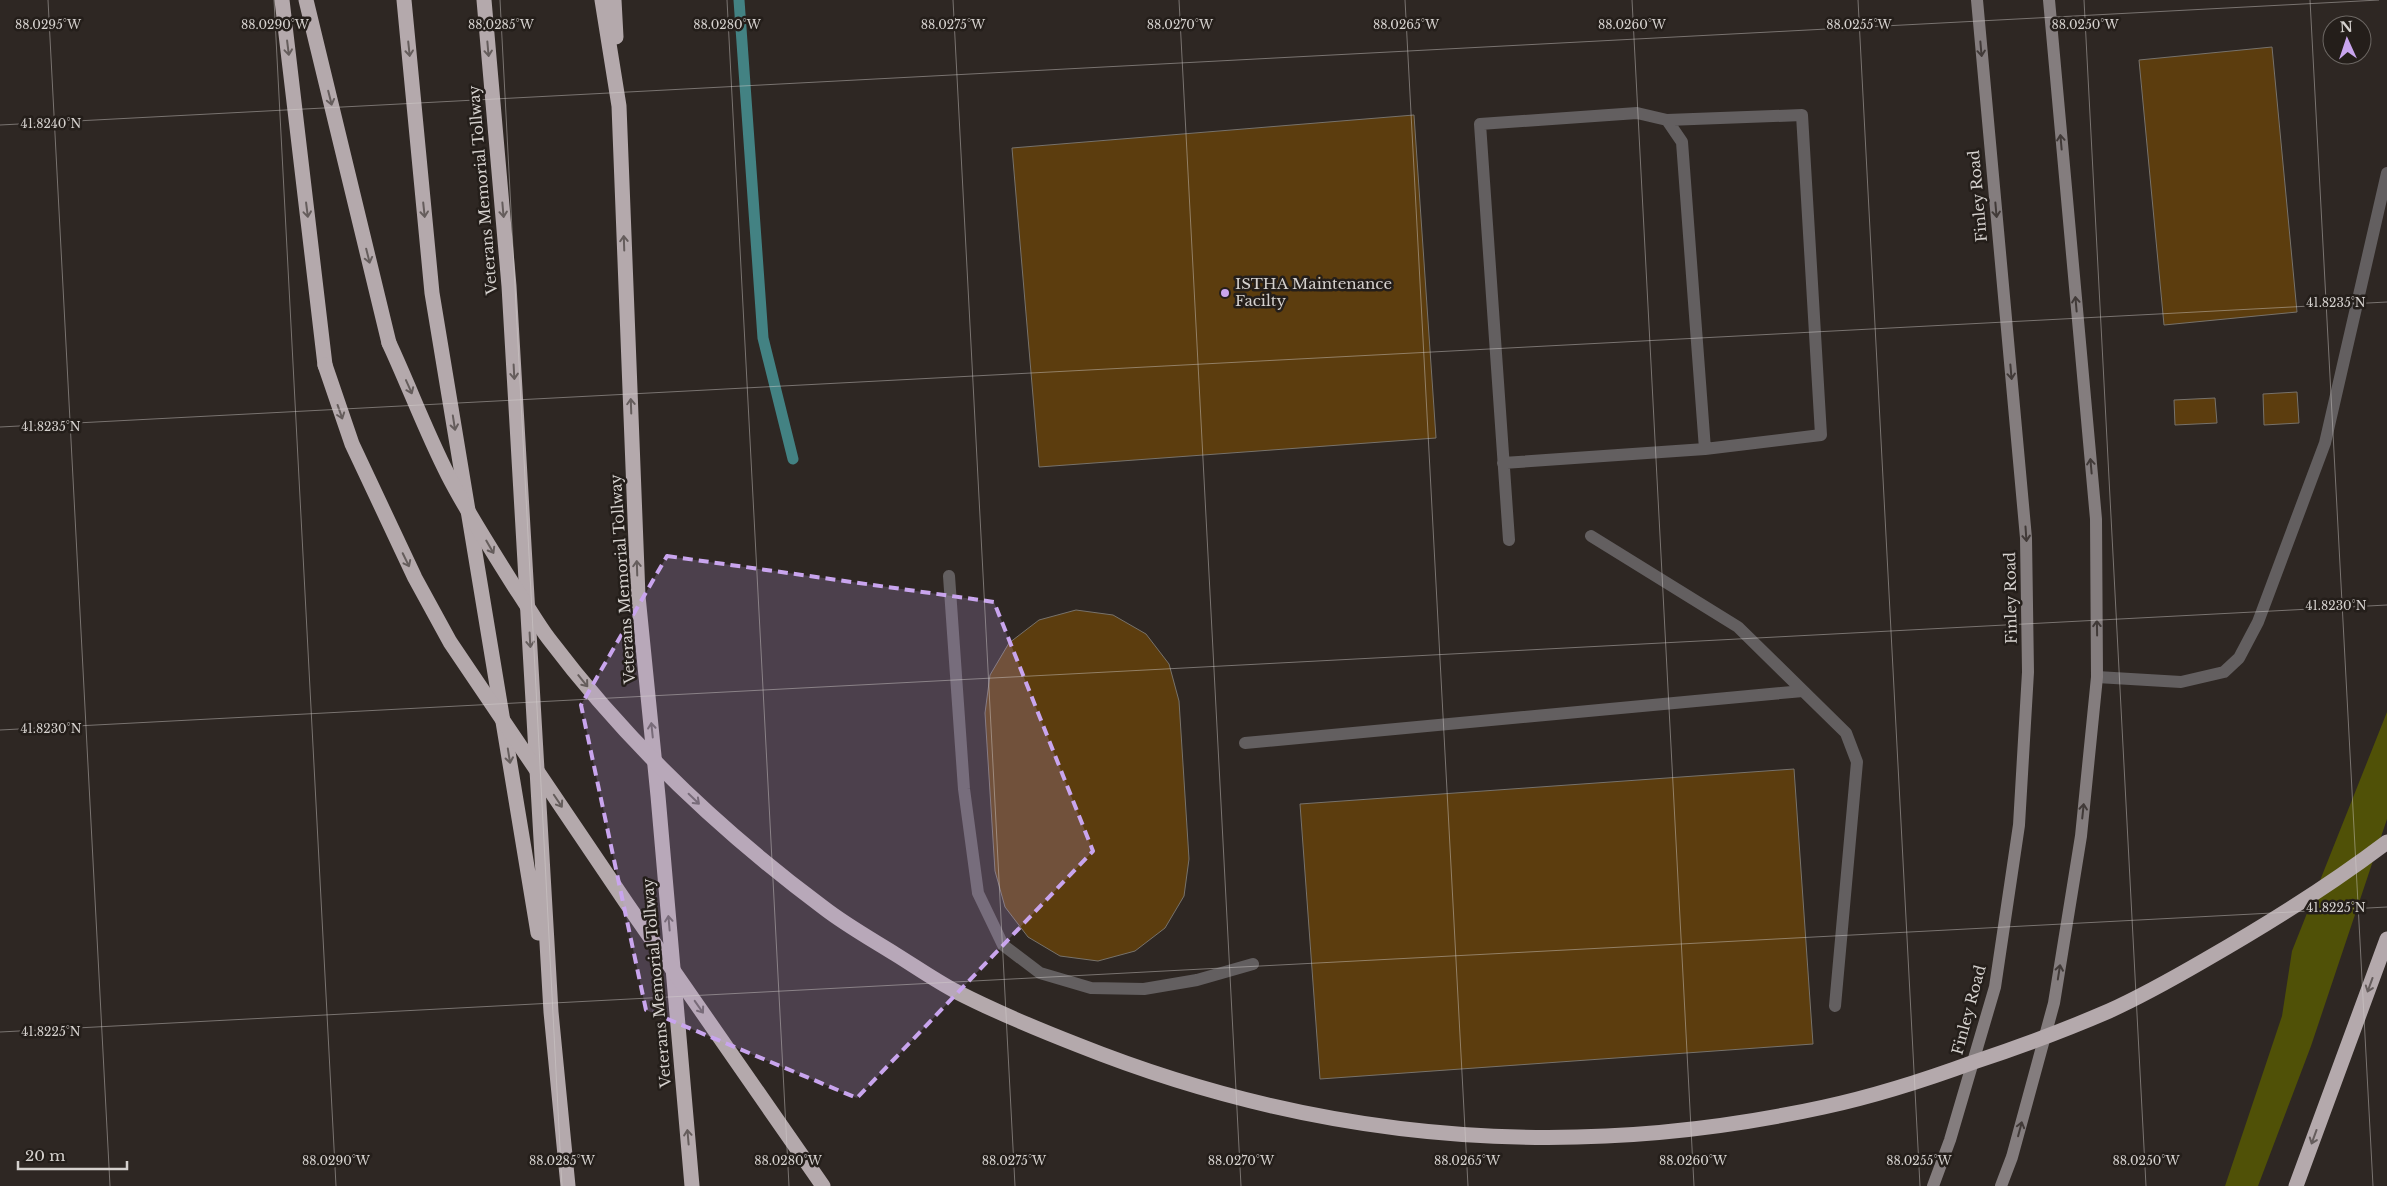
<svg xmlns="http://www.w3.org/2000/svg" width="2387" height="1186" font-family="'Libre Baskerville',serif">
<rect width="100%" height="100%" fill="#2e2723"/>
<!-- green -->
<path fill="#505107" d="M2387,712V819L2311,1046L2258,1186H2225L2282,1016L2292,951Z"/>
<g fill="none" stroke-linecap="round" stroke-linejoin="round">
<!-- stream -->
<path stroke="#438283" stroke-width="11" d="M739,0L763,338L793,459"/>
</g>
<!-- building -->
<path fill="#5c3d0e" stroke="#77726b" d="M2272,47L2297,312L2164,325L2139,60Z
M1414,115L1436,438L1039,467L1012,148Z
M2297,392L2299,423L2264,425L2263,394Z
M2215,398L2217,423L2175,425L2174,400Z
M1076,610L1113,615L1146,634L1169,664L1179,701L1189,859L1184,896L1165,928L1135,951L1098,961L1060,956L1028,937L1005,907L995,871L985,713L990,675L1009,643L1039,620Z
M1794,769L1813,1044L1320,1079L1300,804Z"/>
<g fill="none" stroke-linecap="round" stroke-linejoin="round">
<!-- service -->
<path stroke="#635f60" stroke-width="12" d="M1667,120L1802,115L1821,435L1705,449
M1503,463L1705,449L1682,142L1667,120L1637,113L1480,124L1509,540
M1591,536L1738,627L1846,733L1857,762L1835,1006
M949,576L964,789L978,893L1003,945L1040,973L1091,988L1144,989L1197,980L1253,964
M2097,677L2181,682L2224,672L2239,658L2258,622L2325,443L2387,173
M1245,743L1803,691"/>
<!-- secondary -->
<path stroke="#847d7e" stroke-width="12" d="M1933,1186L1950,1140L1995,987L2019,825L2028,672L2026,538L1977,0
M2001,1186L2012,1157L2054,1003L2081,836L2097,677L2096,519L2049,0"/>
<!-- motorway -->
<path stroke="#b4a9ac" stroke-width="15" d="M282,0L325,365
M306,0L389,343
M404,0L432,293L538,933
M484,0L509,286L551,1012L568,1186
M602,0L619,106L638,596L658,796L692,1186
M614,0L616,37
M2296,1186L2387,939"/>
<!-- motorway-bridge -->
<path stroke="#b4a9ac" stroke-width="15" d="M389,343C409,386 426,432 448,475C468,514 493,552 516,589C527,605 537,623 549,639C626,741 722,832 824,908C846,925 871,939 895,954C916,967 936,981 957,992C996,1012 1037,1029 1078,1045C1321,1142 1568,1163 1824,1107C1875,1096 1925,1080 1974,1062C2019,1047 2065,1030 2109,1011C2142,996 2174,978 2205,960C2268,924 2329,886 2387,842
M325,365L352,444L415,578L450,642L627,904L823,1186"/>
</g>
<!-- one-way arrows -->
<defs><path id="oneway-shaft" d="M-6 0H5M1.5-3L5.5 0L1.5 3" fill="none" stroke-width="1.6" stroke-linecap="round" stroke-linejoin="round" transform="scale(1.25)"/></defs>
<g stroke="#655d5c">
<use href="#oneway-shaft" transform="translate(288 48) rotate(83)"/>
<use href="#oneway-shaft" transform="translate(409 49) rotate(84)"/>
<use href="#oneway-shaft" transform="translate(488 49) rotate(85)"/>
<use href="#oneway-shaft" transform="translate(330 98) rotate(76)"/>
<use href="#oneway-shaft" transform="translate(307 210) rotate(83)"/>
<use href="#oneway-shaft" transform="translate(424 210) rotate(84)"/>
<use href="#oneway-shaft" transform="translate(503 210) rotate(85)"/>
<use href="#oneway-shaft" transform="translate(624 243) rotate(-92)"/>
<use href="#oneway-shaft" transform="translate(368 256) rotate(76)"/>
<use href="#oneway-shaft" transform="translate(514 372) rotate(87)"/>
<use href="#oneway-shaft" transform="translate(409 387) rotate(66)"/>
<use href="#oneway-shaft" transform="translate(631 406) rotate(-92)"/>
<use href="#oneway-shaft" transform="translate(340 412) rotate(71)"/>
<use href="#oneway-shaft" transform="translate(454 423) rotate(81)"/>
<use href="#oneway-shaft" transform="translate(490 547) rotate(60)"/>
<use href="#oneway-shaft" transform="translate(406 560) rotate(64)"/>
<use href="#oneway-shaft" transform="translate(637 568) rotate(-92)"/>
<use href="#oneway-shaft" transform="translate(530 640) rotate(87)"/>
<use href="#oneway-shaft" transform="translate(583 681) rotate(51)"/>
<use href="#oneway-shaft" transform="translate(652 730) rotate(-96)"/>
<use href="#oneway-shaft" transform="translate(509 756) rotate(81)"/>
<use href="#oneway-shaft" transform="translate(694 799) rotate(44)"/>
<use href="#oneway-shaft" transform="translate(558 801) rotate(56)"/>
<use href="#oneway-shaft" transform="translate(669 923) rotate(-95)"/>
<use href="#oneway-shaft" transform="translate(2370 985) rotate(110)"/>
<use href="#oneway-shaft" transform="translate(699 1007) rotate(55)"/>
<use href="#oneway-shaft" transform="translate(688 1137) rotate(-95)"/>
<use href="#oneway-shaft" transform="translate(2314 1137) rotate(110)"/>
</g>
<g stroke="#413a38">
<use href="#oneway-shaft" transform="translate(1981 49) rotate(85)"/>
<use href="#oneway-shaft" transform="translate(2061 142) rotate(-95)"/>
<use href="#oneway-shaft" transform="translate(1996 210) rotate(85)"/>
<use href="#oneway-shaft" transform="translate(2076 304) rotate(-95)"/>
<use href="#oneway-shaft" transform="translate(2011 372) rotate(85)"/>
<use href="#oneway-shaft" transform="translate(2091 466) rotate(-95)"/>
<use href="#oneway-shaft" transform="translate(2026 534) rotate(86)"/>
<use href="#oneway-shaft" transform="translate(2097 628) rotate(-91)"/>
<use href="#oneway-shaft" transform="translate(2083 811) rotate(-84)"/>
<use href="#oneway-shaft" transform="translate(2059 972) rotate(-81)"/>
<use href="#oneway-shaft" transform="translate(2020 1129) rotate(-75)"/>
</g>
<!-- marked area -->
<path fill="#c9a5ee" fill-opacity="0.2" stroke="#c9a5ee" stroke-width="4" stroke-dasharray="10 6" stroke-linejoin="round" d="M667,556L994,602L1093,851L857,1098L646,1010L581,705Z"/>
<!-- ticks -->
<path fill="none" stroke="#d5d1ce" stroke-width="1" stroke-opacity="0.45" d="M48,0L110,1186M274,0L336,1186M500,0L562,1186M727,0L789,1186M953,0L1015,1186M1179,0L1241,1186M1405,0L1468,1186M1632,0L1694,1186M1858,0L1920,1186M2084,0L2146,1186M2310,0L2373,1186M0,125L2379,0M0,427L2387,302M0,730L2387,605M0,1032L2387,907"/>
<!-- markers -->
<circle fill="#c9a5ee" stroke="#241e1a" stroke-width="2" cx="1225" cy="293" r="5"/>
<g text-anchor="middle" stroke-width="5" stroke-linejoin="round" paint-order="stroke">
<!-- street labels -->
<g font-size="15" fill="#d5d1ce" stroke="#241e1a">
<text transform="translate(483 190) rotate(-95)" y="5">Veterans Memorial Tollway</text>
<text transform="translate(1978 196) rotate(-95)" y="5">Finley Road</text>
<text transform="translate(623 579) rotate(-94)" y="5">Veterans Memorial Tollway</text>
<text transform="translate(2011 598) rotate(-91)" y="5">Finley Road</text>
<text transform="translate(657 983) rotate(-95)" y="5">Veterans Memorial Tollway</text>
<text transform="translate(1969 1010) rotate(-75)" y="5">Finley Road</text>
</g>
<!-- poi labels -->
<g font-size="15" fill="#d5d1ce" stroke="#241e1a" text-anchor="start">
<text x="1235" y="289">ISTHA Maintenance<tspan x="1235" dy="17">Facilty</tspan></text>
</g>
</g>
<g font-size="12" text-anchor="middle" fill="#d5d1ce" stroke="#241e1a" stroke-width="5" stroke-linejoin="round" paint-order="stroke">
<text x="48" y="29">88.0295°W</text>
<text x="275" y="29">88.0290°W</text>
<text x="501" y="29">88.0285°W</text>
<text x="727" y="29">88.0280°W</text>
<text x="953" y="29">88.0275°W</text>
<text x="1180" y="29">88.0270°W</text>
<text x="1406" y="29">88.0265°W</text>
<text x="1632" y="29">88.0260°W</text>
<text x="1859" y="29">88.0255°W</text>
<text x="2085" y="29">88.0250°W</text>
<text x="51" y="128">41.8240°N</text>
<text x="2336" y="307">41.8235°N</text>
<text x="51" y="431">41.8235°N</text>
<text x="2336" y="610">41.8230°N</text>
<text x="51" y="733">41.8230°N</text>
<text x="2336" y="912">41.8225°N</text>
<text x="51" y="1036">41.8225°N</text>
<text x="336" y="1165">88.0290°W</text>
<text x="562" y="1165">88.0285°W</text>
<text x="788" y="1165">88.0280°W</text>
<text x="1014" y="1165">88.0275°W</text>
<text x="1241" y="1165">88.0270°W</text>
<text x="1467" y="1165">88.0265°W</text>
<text x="1693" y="1165">88.0260°W</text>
<text x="1919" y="1165">88.0255°W</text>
<text x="2146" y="1165">88.0250°W</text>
</g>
<!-- north arrow -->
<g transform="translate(2347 40) rotate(357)"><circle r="24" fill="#241e1a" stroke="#6b6662"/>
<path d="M0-4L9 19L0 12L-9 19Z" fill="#c9a5ee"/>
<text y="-8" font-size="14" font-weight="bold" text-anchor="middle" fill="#d5d1ce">N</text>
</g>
<!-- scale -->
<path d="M18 1161v8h109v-8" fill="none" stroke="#d5d1ce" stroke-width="2.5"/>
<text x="25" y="1161" font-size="15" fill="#d5d1ce" stroke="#241e1a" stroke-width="4" paint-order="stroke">20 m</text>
</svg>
